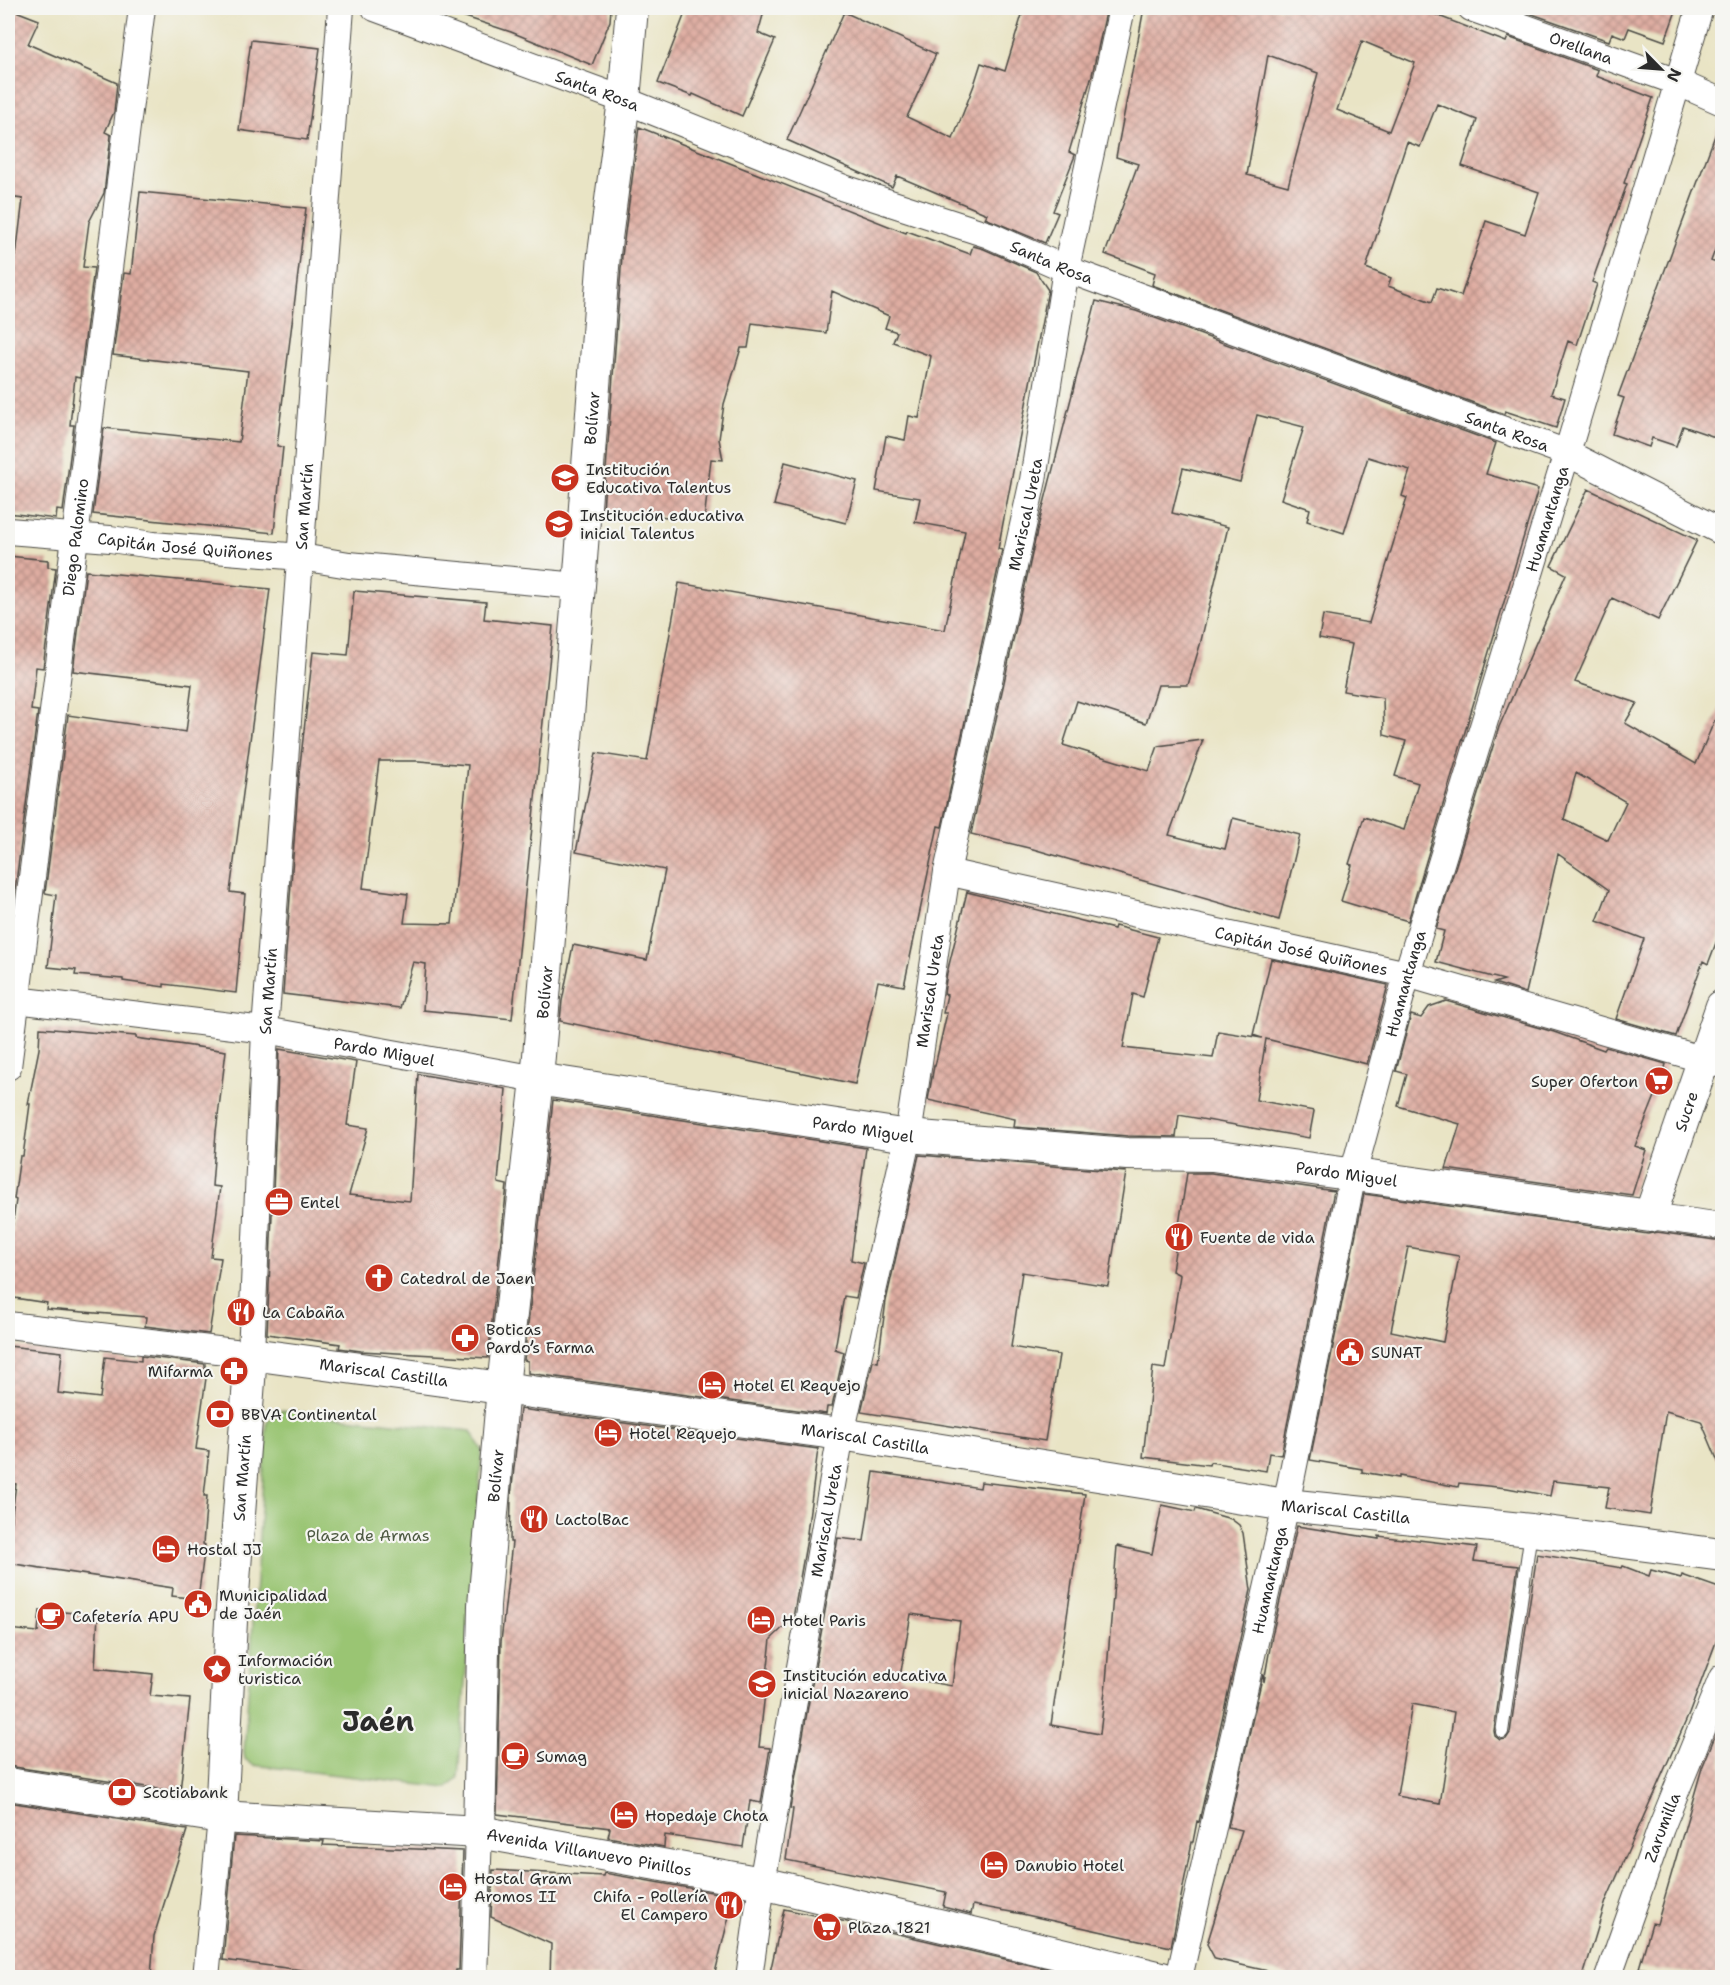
<svg xmlns="http://www.w3.org/2000/svg" width="1730" height="1985" font-family="'Shantell Sans',sans-serif">
<defs>
<pattern id="building-cross-hatch" width="8" height="8" patternUnits="userSpaceOnUse" patternTransform="scale(1.5)"><rect width="8" height="8" fill="#dfada2"/><path d="M0 0l8 8M0 8l8-8" fill="none" stroke="#b58d84"/></pattern>
</defs>
<rect width="100%" height="100%" fill="#f6f6f2"/>
<filter id="ink" filterUnits="userSpaceOnUse"><feTurbulence type="fractalNoise" baseFrequency=".0167" numOctaves="2"/><feDisplacementMap in="SourceGraphic" scale="12" xChannelSelector="R" yChannelSelector="G"/><feConvolveMatrix kernelMatrix="1 2 1 2 8 2 1 2 1" color-interpolation-filters="sRGB"/></filter>
<filter id="wash" filterUnits="userSpaceOnUse"><feTurbulence type="fractalNoise" baseFrequency=".008" numOctaves="4" result="noise"/><feDisplacementMap in="SourceGraphic" scale="24" xChannelSelector="R" yChannelSelector="G"/><feGaussianBlur stdDeviation="1.35" result="paint"/><feColorMatrix in="noise" values="0 0 0 0 0 0 0 0 0 0 0 0 0 0 0 0 0 1.4 0 .05"/><feComposite in="paint" operator="in"/></filter>
<g filter="url(#wash)">
<rect width="100%" height="100%" fill="#e9e4c5"/>
<!-- park -->
<path fill="#9ac573" stroke="#62784f" stroke-width="1.5" d="M281,1410L364,1420L471,1431L482,1450L458,1778L447,1788L253,1765L245,1759L244,1753L267,1422Z"/>
<g id="blocks">
<!-- building -->
<path fill="url(#building-cross-hatch)" fill-rule="evenodd" d="M8,8L39,20L28,44L117,83L114,112L105,132L111,135L104,193L89,222L83,267L94,268L80,378L75,377L70,425H74L63,511L57,510L56,519L8,513V255L16,256L23,199L8,197Z
M451,8H611L610,21L592,65L511,32L450,12Z
M687,8H765L758,33L775,40L742,116L693,94L692,96L658,83Z
M1024,8H1107L1092,75L1069,152L1075,155L1074,158L1053,211L1058,213L1045,243L985,218L987,214L897,176L892,187L787,140L844,12L936,54L907,117L953,139L974,85L981,63L1005,71Z
M1144,8H1418L1506,42L1508,37L1598,70L1596,76L1653,98L1624,183L1627,184L1592,282L1597,284L1577,345L1568,341L1551,394L1565,398L1556,428L1505,411L1504,414L1152,285L1155,273L1105,254L1138,164L1116,157ZM1362,41L1415,63L1389,131L1337,110ZM1268,55L1318,73L1288,186L1247,175ZM1437,104L1477,120L1462,166L1539,192L1525,234L1486,221L1461,296L1437,288L1432,302L1388,286L1391,278L1366,268L1407,142L1420,147Z
M1518,8H1677L1665,41L1629,28L1625,38L1612,33L1609,41L1518,9Z
M251,40L320,48L307,140L239,130Z
M1720,122H1722V231L1711,261L1722,265V418L1715,437L1683,426L1676,446L1652,438L1649,447L1612,434L1624,398L1618,396Z
M639,127L906,233L907,231L970,254L973,246L984,249L1036,272L1048,290L998,549L1002,550L942,827L938,826L904,986L878,981L855,1084L560,1021L562,1001L573,945L647,960L665,870L576,852L596,753L647,761L679,583L945,630L965,531L915,522L920,498L876,491L886,436L905,440L909,416L919,418L931,356L893,342L897,332L885,328L889,316L832,291L826,333L752,323L748,348H741L724,404L719,439L723,460L711,459L704,521L603,510L622,256Z
M140,192L306,208L277,446L283,447L274,533L93,514L104,428L239,442L248,371L113,355L124,273L131,274Z
M1096,301L1136,311L1496,443L1486,474L1538,489L1408,921L1341,901L1352,865L1349,864L1364,817L1404,830L1418,783L1395,776L1406,741L1384,735L1383,698L1343,691L1352,644L1319,638L1323,615L1369,623L1407,498L1402,496L1410,470L1368,457L1344,533L1307,521L1310,509L1281,499L1304,427L1257,415L1240,482L1183,468L1172,513L1228,527L1200,645L1188,685H1158L1146,723L1077,701L1063,745L1149,771L1158,746L1203,740L1169,835L1225,849L1233,818L1300,835L1279,920L1033,849L971,834L1037,531Z
M785,462L857,481L846,523L774,505Z
M1588,489L1697,540L1658,620L1612,598L1575,682L1637,703L1625,723L1696,764L1722,703V927L1708,964L1703,961L1676,1036L1616,1019L1644,939L1597,921L1609,890L1558,854L1526,993L1494,983L1504,980L1436,962L1444,931L1436,929L1499,727L1566,574L1551,566ZM1576,773L1626,802L1608,840L1564,819Z
M8,556L48,560V567L56,568L43,668L36,667L31,710L38,711L15,890L8,889Z
M86,571L270,589L230,892L245,894L236,993L164,984V987L123,981V979L75,975L76,970L48,967L56,895L45,893L68,715L186,732L192,685L73,671Z
M354,591L486,602L484,619L553,626L512,1019L423,1010L426,964L413,962L400,1008L283,994L299,774L313,652L348,655ZM379,761H419L468,765L452,924L404,923L408,894L363,888Z
M967,892L1114,929L1115,926L1158,937L1143,997L1133,994L1123,1048L1213,1058L1218,1031L1262,1038L1253,1035L1271,959L1388,985L1367,1064L1266,1039L1256,1100L1314,1111L1309,1138L1179,1115L1176,1137L1128,1136L1014,1127L1015,1119L928,1100L934,1066H935L947,1013H943L947,995L944,994L947,973Z
M1446,1001L1554,1032L1604,1050L1606,1047L1666,1064L1665,1068L1666,1069L1635,1146L1646,1150L1632,1195L1446,1169L1460,1124L1398,1106L1407,1074L1396,1071L1411,1015L1421,1018L1429,1007Z
M40,1028L136,1036V1038L226,1051L216,1132L212,1186L220,1187L211,1257L221,1258L209,1334L145,1326L146,1317L46,1309L47,1303L8,1297V1256L16,1200L14,1199L20,1156H23L30,1104H28L39,1049Z
M279,1049L356,1062L347,1125L368,1128L349,1195L410,1201L418,1074L506,1089L498,1183L507,1185L488,1358L361,1351L339,1348L340,1344L267,1334Z
M553,1100L866,1148L851,1260L864,1263L856,1298L844,1296L835,1349L844,1352L832,1407H827L826,1414L528,1373V1361L524,1360Z
M919,1155L1126,1172L1108,1286L1022,1272L1011,1347L1059,1355L1045,1441L861,1412L873,1361L878,1362L886,1301Z
M1187,1173H1211L1334,1191L1281,1455L1269,1453L1266,1471L1210,1462L1209,1465L1143,1457L1153,1367L1165,1369L1180,1275L1172,1271Z
M1364,1194L1648,1234L1657,1232L1722,1241V1471L1701,1421L1666,1411L1650,1515L1605,1508L1609,1487L1553,1481L1550,1496L1507,1488L1459,1483L1458,1487L1399,1476V1478L1362,1472V1469L1310,1460ZM1408,1247L1459,1256L1443,1342L1391,1331Z
M8,1346L62,1352L58,1393L100,1398L105,1357L141,1361V1356L205,1364V1370L207,1371L196,1449L209,1451L204,1496H207L203,1544L205,1545L198,1599L172,1596L173,1588L8,1563V1543L16,1484L8,1483Z
M520,1409L818,1449L807,1533H808L793,1618L771,1639L759,1747L770,1748L761,1803L750,1801L743,1847L665,1835L664,1847L608,1837L610,1828L497,1814L501,1642L512,1542H510L511,1497Z
M874,1472L980,1488L981,1482L1085,1494L1051,1725L1100,1734L1106,1682L1117,1546L1152,1554L1162,1505L1195,1512L1196,1509L1231,1519L1239,1525L1243,1533L1251,1590L1199,1822L1197,1821L1193,1842H1192L1171,1947L1022,1914L973,1905L971,1914L943,1907L946,1892L786,1860L793,1809L790,1808L838,1538L864,1541ZM911,1614L960,1621L952,1686L900,1677Z
M1297,1526L1379,1539V1536L1402,1539V1538L1477,1547L1474,1561L1518,1566L1494,1731L1495,1736L1500,1740L1506,1739L1510,1733L1537,1554L1622,1568L1623,1566L1649,1576L1651,1570L1681,1578L1682,1575L1722,1589V1626L1689,1714L1606,1901L1583,1977H1295L1215,1959L1207,1944L1242,1830L1228,1827L1263,1674L1264,1682L1272,1636ZM1412,1704L1454,1712L1440,1804L1397,1796Z
M40,1610L98,1615L95,1668L153,1674L150,1696L190,1699L180,1792L8,1766V1629L38,1632Z
M1722,1719V1976L1639,1968L1652,1923L1657,1924L1702,1768Z
M8,1802L187,1830L154,1936L151,1977H8Z
M234,1836L324,1841L323,1845L463,1851L459,1970H456L455,1977H325V1973L223,1960Z
M493,1870L603,1876L604,1873L734,1896L714,1977H550L551,1944L491,1917Z
M784,1909L847,1922L1056,1971L1055,1977H769Z"/>
</g>
</g>
<g filter="url(#ink)">
<use href="#blocks" fill-opacity="0" stroke="#484742" stroke-width="1.5"/>
<g fill="none" stroke-linecap="round" stroke-linejoin="round">
<!-- service casing -->
<g stroke="#484742" stroke-width="14">
<path id="service" d="M1502,1732L1531,1532"/>
</g>
<!-- minor casing -->
<g stroke="#484742" stroke-width="28">
<g id="minor">
<path id="s1" d="M375,8L624,100L844,188L989,235L1066,269L1567,453L1722,532"/>
<path id="s2" d="M1471,8L1677,82L1722,102"/>
<path id="s3" d="M8,531L110,539L153,545L301,557L349,565L579,586"/>
<path id="s4" d="M947,872L1407,974L1722,1065"/>
<path id="s5" d="M8,999L265,1030L537,1079"/>
<path id="s6" d="M8,1067L142,8"/>
<path d="M1650,1216L1722,1226"/>
<path id="s7" d="M8,1325L251,1354L265,1030L341,8"/>
<path d="M206,1978L221,1817"/>
<path d="M474,1978L479,1832"/>
<path id="s8" d="M749,1978L762,1883L841,1434L908,1136L947,872L1033,480L1066,269L1122,8"/>
<path id="s9" d="M1179,1978L1286,1505L1353,1174L1407,974L1567,453L1700,8"/>
<path id="s10" d="M1608,1978L1661,1828L1722,1678"/>
</g>
</g>
<!-- tertiary casing -->
<g stroke="#484742" stroke-width="34">
<g id="tertiary">
<path id="s11" d="M537,1079L908,1136L1127,1154L1212,1155L1650,1216L1722,1006"/>
<path id="s12" d="M8,1784L221,1817L479,1832L762,1883L1162,1978"/>
<path id="s13" d="M221,1817L231,1621L251,1354L841,1434L1286,1505L1531,1530L1722,1555"/>
<path id="s14" d="M479,1832L484,1605L503,1387L537,1079L579,586L604,254L624,100L632,8"/>
</g>
</g>
<!-- service -->
<use href="#service" stroke="#fff" stroke-width="12"/>
<!-- minor -->
<use href="#minor" stroke="#fff" stroke-width="26"/>
<!-- tertiary -->
<use href="#tertiary" stroke="#fff" stroke-width="32"/>
</g>
</g>
<!-- icons -->
<defs>
<g id="school-disc" transform="scale(1.5)"><circle r="9.5" fill="#c8321e" stroke="#f6f6f2"/><path d="M0-5L7-2L0 1L-7-2ZM-4 1L0 2.5L4 1V4Q0 6-4 4Z" fill="#fff"/></g>
<g id="supermarket-disc" transform="scale(1.5)"><circle r="9.5" fill="#c8321e" stroke="#f6f6f2"/><path d="M-6-5.5h2.5l.6 2H6L4.5 2H-2.5L-4.4-4H-6ZM-1.5 3.2a1.3 1.3 0 1 0 .1 0ZM3 3.2a1.3 1.3 0 1 0 .1 0Z" fill="#fff"/></g>
<g id="office-disc" transform="scale(1.5)"><circle r="9.5" fill="#c8321e" stroke="#f6f6f2"/><path d="M-6-3h4V-5.5h4V-3h4V5H-6ZM-1-4.5V-3h2v-1.5ZM-6 0V1H6V0Z" fill="#fff"/></g>
<g id="restaurant-disc" transform="scale(1.5)"><circle r="9.5" fill="#c8321e" stroke="#f6f6f2"/><path d="M-5-6h1v4h1v-4h1v4h1v-4h1v5L-1.5 .5V6h-2V.5L-5-1ZM5-6V6H3V1.5H1.5Q1.5-4 5-6Z" fill="#fff"/></g>
<g id="church-disc" transform="scale(1.5)"><circle r="9.5" fill="#c8321e" stroke="#f6f6f2"/><path d="M-1.2-6h2.4v3.5h3.3v2.4h-3.3V6h-2.4V-.1h-3.3v-2.4h3.3Z" fill="#fff"/></g>
<g id="pharmacy-disc" transform="scale(1.5)"><circle r="9.5" fill="#c8321e" stroke="#f6f6f2"/><path d="M-2-6h4v4h4v4h-4v4h-4v-4h-4v-4h4Z" fill="#fff"/></g>
<g id="civic-disc" transform="scale(1.5)"><circle r="9.5" fill="#c8321e" stroke="#f6f6f2"/><path d="M-.6-6.5H3V-4.5H.6V-3L4-1V1h2V6H-6V1h2V-1L-.6-3ZM-1.2 2.5V6h2.4V2.5Z" fill="#fff"/></g>
<g id="hotel-disc" transform="scale(1.5)"><circle r="9.5" fill="#c8321e" stroke="#f6f6f2"/><path d="M-6-4.5h1.5V1H6V5H4.5V3h-9V5H-6ZM-4 0a1.8 1.8 0 1 1 3.6 0ZM.5 0V-2.5h3Q6-2.5 6 0Z" fill="#fff"/></g>
<g id="bank-disc" transform="scale(1.5)"><circle r="9.5" fill="#c8321e" stroke="#f6f6f2"/><path d="M-6-4H6V4H-6ZM0-2.3a2.3 2.3 0 1 0 0 4.6a2.3 2.3 0 1 0 0-4.6Z" fill="#fff"/></g>
<g id="cafe-disc" transform="scale(1.5)"><circle r="9.5" fill="#c8321e" stroke="#f6f6f2"/><path d="M-5.5-4.5H6V0H3Q3 3.5 0 3.5H-2.5Q-5.5 3.5-5.5 0ZM3-3.2v2h1.7v-2ZM-6 4.5H4V6H-6Z" fill="#fff"/></g>
<g id="sight-disc" transform="scale(1.5)"><circle r="9.5" fill="#c8321e" stroke="#f6f6f2"/><path d="M0-6L1.8-2.2L6-1.7L2.9 1.2L3.7 5.4L0 3.3L-3.7 5.4L-2.9 1.2L-6-1.7L-1.8-2.2Z" fill="#fff"/></g>
</defs>
<g fill-rule="evenodd">
<use href="#school-disc" x="565" y="478"/>
<use href="#school-disc" x="559" y="524"/>
<use href="#supermarket-disc" x="1659" y="1081"/>
<use href="#office-disc" x="279" y="1202"/>
<use href="#restaurant-disc" x="1179" y="1237"/>
<use href="#church-disc" x="379" y="1278"/>
<use href="#restaurant-disc" x="241" y="1312"/>
<use href="#pharmacy-disc" x="465" y="1338"/>
<use href="#civic-disc" x="1350" y="1352"/>
<use href="#pharmacy-disc" x="234" y="1371"/>
<use href="#hotel-disc" x="712" y="1385"/>
<use href="#bank-disc" x="220" y="1414"/>
<use href="#hotel-disc" x="608" y="1433"/>
<use href="#restaurant-disc" x="534" y="1519"/>
<use href="#hotel-disc" x="166" y="1549"/>
<use href="#civic-disc" x="198" y="1604"/>
<use href="#cafe-disc" x="51" y="1616"/>
<use href="#hotel-disc" x="761" y="1620"/>
<use href="#sight-disc" x="217" y="1669"/>
<use href="#school-disc" x="762" y="1684"/>
<use href="#cafe-disc" x="515" y="1756"/>
<use href="#bank-disc" x="122" y="1792"/>
<use href="#hotel-disc" x="624" y="1815"/>
<use href="#hotel-disc" x="994" y="1865"/>
<use href="#hotel-disc" x="453" y="1887"/>
<use href="#restaurant-disc" x="729" y="1905"/>
<use href="#supermarket-disc" x="827" y="1927"/>
</g>
<g text-anchor="middle" stroke-width="4.5" stroke-linejoin="round" paint-order="stroke">
<!-- street labels -->
<g font-size="16" fill="#2b2b2b" stroke="#f6f6f2">
<text dy="6" stroke="none"><textPath href="#s2" startOffset="117">Orellana</textPath></text>
<text dy="6" stroke="none"><textPath href="#s1" startOffset="237">Santa Rosa</textPath></text>
<text dy="6" stroke="none"><textPath href="#s1" startOffset="723">Santa Rosa</textPath></text>
<text dy="6" stroke="none"><textPath href="#s14" startOffset="1419">Bolívar</textPath></text>
<text dy="6" stroke="none"><textPath href="#s1" startOffset="1209">Santa Rosa</textPath></text>
<text dy="6" stroke="none"><textPath href="#s7" startOffset="1094">San Martín</textPath></text>
<text dy="6" stroke="none"><textPath href="#s8" startOffset="1490">Mariscal Ureta</textPath></text>
<text dy="6" stroke="none"><textPath href="#s9" startOffset="1506">Huamantanga</textPath></text>
<text dy="6" stroke="none"><textPath href="#s6" startOffset="534">Diego Palomino</textPath></text>
<text dy="6" stroke="none"><textPath href="#s3" startOffset="178">Capitán José Quiñones</textPath></text>
<text dy="6" stroke="none"><textPath href="#s4" startOffset="363">Capitán José Quiñones</textPath></text>
<text dy="6" stroke="none"><textPath href="#s9" startOffset="1020">Huamantanga</textPath></text>
<text dy="6" stroke="none"><textPath href="#s8" startOffset="1004">Mariscal Ureta</textPath></text>
<text dy="6" stroke="none"><textPath href="#s7" startOffset="608">San Martín</textPath></text>
<text dy="6" stroke="none"><textPath href="#s14" startOffset="843">Bolívar</textPath></text>
<text dy="6" stroke="none"><textPath href="#s5" startOffset="380">Pardo Miguel</textPath></text>
<text dy="6" stroke="none"><textPath href="#s11" startOffset="1233">Sucre</textPath></text>
<text dy="6" stroke="none"><textPath href="#s11" startOffset="330">Pardo Miguel</textPath></text>
<text dy="6" stroke="none"><textPath href="#s11" startOffset="816">Pardo Miguel</textPath></text>
<text dy="6" stroke="none"><textPath href="#s13" startOffset="598">Mariscal Castilla</textPath></text>
<text dy="6" stroke="none"><textPath href="#s13" startOffset="1084">Mariscal Castilla</textPath></text>
<text dy="6" stroke="none"><textPath href="#s14" startOffset="357">Bolívar</textPath></text>
<text dy="6" stroke="none"><textPath href="#s13" startOffset="340">San Martín</textPath></text>
<text dy="6" stroke="none"><textPath href="#s13" startOffset="1570">Mariscal Castilla</textPath></text>
<text dy="6" stroke="none"><textPath href="#s8" startOffset="464">Mariscal Ureta</textPath></text>
<text dy="6" stroke="none"><textPath href="#s9" startOffset="408">Huamantanga</textPath></text>
<text dy="6" stroke="none"><textPath href="#s10" startOffset="160">Zarumilla</textPath></text>
<text dy="6" stroke="none"><textPath href="#s12" startOffset="586">Avenida Villanuevo Pinillos</textPath></text>
</g>
<!-- poi labels -->
<g font-size="16" fill="#2b2b2b" stroke="#f6f6f2" text-anchor="start">
<text x="586" y="475">Institución<tspan x="586" dy="18">Educativa Talentus</tspan></text>
<text x="580" y="521">Institución educativa<tspan x="580" dy="18">inicial Talentus</tspan></text>
<text x="1638" y="1087" text-anchor="end">Super Oferton</text>
<text x="300" y="1208">Entel</text>
<text x="1200" y="1243">Fuente de vida</text>
<text x="400" y="1284">Catedral de Jaen</text>
<text x="262" y="1318">La Cabaña</text>
<text x="486" y="1335">Boticas<tspan x="486" dy="18">Pardo’s Farma</tspan></text>
<text x="1371" y="1358">SUNAT</text>
<text x="213" y="1377" text-anchor="end">Mifarma</text>
<text x="733" y="1391">Hotel El Requejo</text>
<text x="241" y="1420">BBVA Continental</text>
<text x="629" y="1439">Hotel Requejo</text>
<text x="555" y="1525">LactolBac</text>
<text x="187" y="1555">Hostal JJ</text>
<text x="219" y="1601">Municipalidad<tspan x="219" dy="18">de Jaén</tspan></text>
<text x="72" y="1622">Cafetería APU</text>
<text x="782" y="1626">Hotel Paris</text>
<text x="238" y="1666">Información<tspan x="238" dy="18">turistica</tspan></text>
<text x="783" y="1681">Institución educativa<tspan x="783" dy="18">inicial Nazareno</tspan></text>
<text x="536" y="1762">Sumag</text>
<text x="143" y="1798">Scotiabank</text>
<text x="645" y="1821">Hopedaje Chota</text>
<text x="1015" y="1871">Danubio Hotel</text>
<text x="474" y="1884">Hostal Gram<tspan x="474" dy="18">Aromos II</tspan></text>
<text x="708" y="1902" text-anchor="end">Chifa - Pollería<tspan x="708" dy="18">El Campero</tspan></text>
<text x="848" y="1933">Plaza 1821</text>
</g>
<!-- park labels -->
<g font-size="16" fill="#4c5941" stroke="#f6f6f2">
<text x="368" y="1541">Plaza de Armas</text>
</g>
<!-- town labels -->
<g font-size="28" font-weight="bold" fill="#2b2b2b" stroke="#f6f6f2">
<text x="378" y="1731">Jaén</text>
</g>
</g>
<!-- margin -->
<rect width="1730" height="1985" fill="none" stroke="#f6f6f2" stroke-width="30"/>
<!-- north arrow -->
<g transform="translate(1661 69) rotate(115)" stroke="#f6f6f2" stroke-width="4.5" paint-order="stroke">
<path d="M0-4.5L10 22L0 15L-10 22Z" fill="#2b2b2b"/>
<text y="-9" font-size="16" font-weight="bold" text-anchor="middle" fill="#2b2b2b">N</text>
</g>
</svg>
